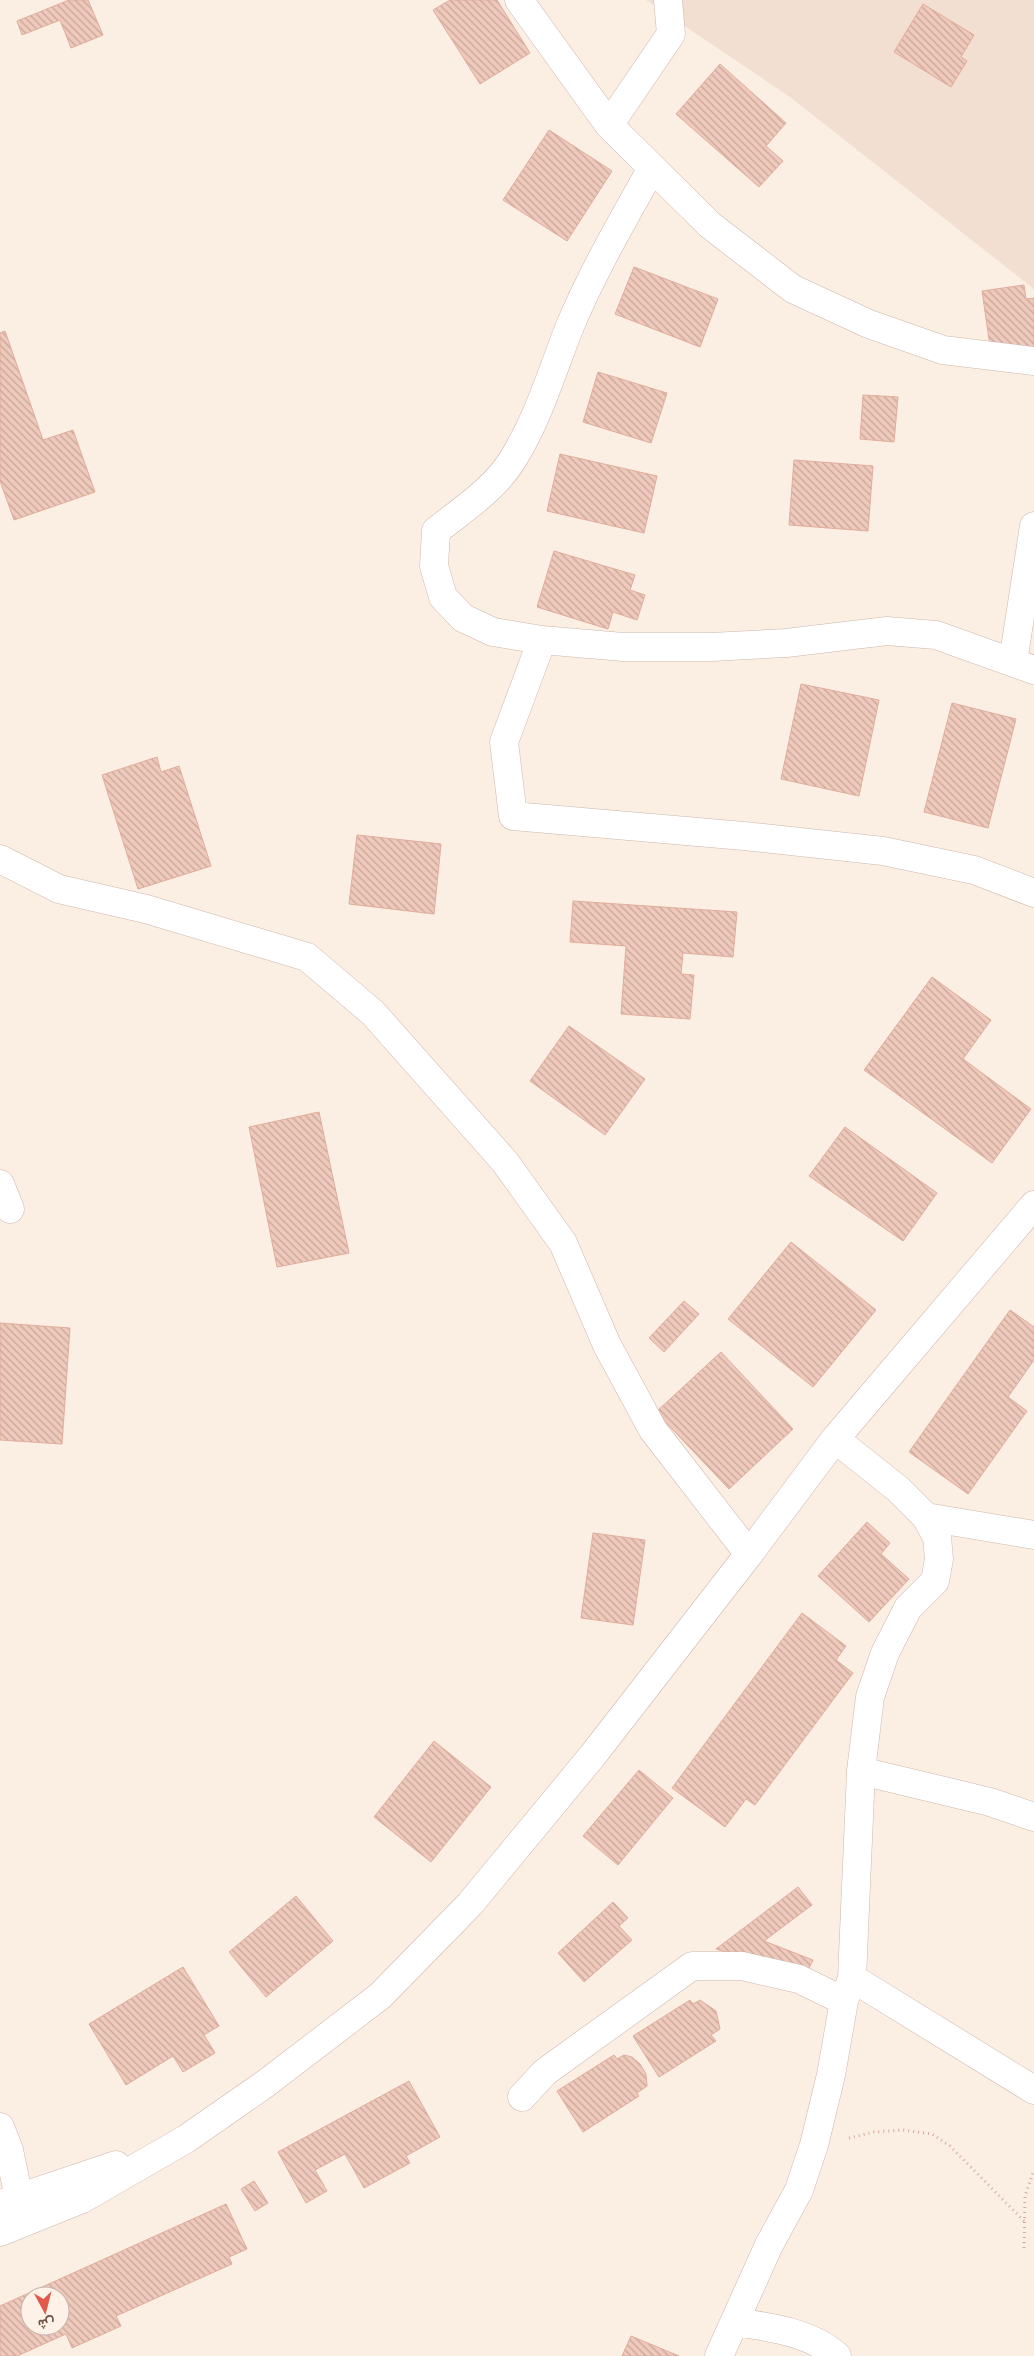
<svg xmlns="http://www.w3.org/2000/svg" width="1034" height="2356" font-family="Inter,Vazirmatn,sans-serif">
<defs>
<pattern id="building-back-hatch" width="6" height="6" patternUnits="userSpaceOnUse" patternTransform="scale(1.25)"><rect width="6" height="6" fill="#efc9bb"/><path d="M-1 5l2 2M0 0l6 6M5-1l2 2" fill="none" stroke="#c6a69a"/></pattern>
</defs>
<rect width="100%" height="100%" fill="#fbeee2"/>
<!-- residential -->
<path fill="#f2dfd1" d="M646,0H1034V289L790,97Z"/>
<!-- building -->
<path fill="url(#building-back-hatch)" stroke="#e1ad9c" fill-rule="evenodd" d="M69,0H88L103,35L71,48L60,20L22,35L17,21Z
M450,0H497L530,53L480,84L433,10Z
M923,4L974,35L961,57L967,61L951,87L894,52Z
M720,64L786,123L766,146L783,161L759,187L676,114Z
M549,130L612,171L567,241L503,200Z
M634,267L718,299L700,347L615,314Z
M1024,285L1026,299L1034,298V347L991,353L982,291Z
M5,331L43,440L73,430L95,492L14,520L0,481V333Z
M598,372L667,393L651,443L583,422Z
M863,395L898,397L894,442L860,439Z
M560,454L657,476L644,533L547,511Z
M794,460L873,466L868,531L789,525Z
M554,551L635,575L630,590L645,595L637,620L613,612L608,629L537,607Z
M801,684L879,700L859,796L781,779Z
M952,703L1016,719L988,828L924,812Z
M157,757L161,772L179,766L211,866L138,889L102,775Z
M357,835L441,844L434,914L349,904Z
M573,901L737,912L733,957L683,953L681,974L694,975L690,1019L621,1014L626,946L570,942Z
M932,977L991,1020L963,1059L1031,1109L992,1163L864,1070Z
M569,1026L645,1079L605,1135L530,1081Z
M319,1112L349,1253L277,1267L249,1127Z
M845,1127L937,1193L903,1241L809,1176Z
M791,1242L876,1310L813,1387L728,1319Z
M684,1301L699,1314L664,1352L649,1338Z
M1010,1310L1034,1327V1360L1008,1397L1027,1411L968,1494L909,1452Z
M0,1323L70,1328L62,1444L0,1440Z
M721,1352L793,1429L729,1489L656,1412Z
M867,1522L890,1543L881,1554L909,1579L869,1622L818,1576Z
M593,1533L645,1540L633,1625L581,1618Z
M802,1613L846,1646L836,1660L853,1673L755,1805L746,1799L725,1827L672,1788Z
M434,1741L491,1787L431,1862L374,1817Z
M639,1770L673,1798L618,1865L583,1836Z
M798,1887L812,1905L764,1941L813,1960L805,1976L716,1949Z
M296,1896L333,1941L266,1997L229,1952Z
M613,1902L628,1918L619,1926L632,1940L584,1982L558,1953Z
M183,1967L219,2026L204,2035L215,2053L183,2072L173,2056L126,2085L89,2024Z
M690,2000L693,2004L700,2000L716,2011L720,2029L711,2035L716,2041L659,2077L633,2036Z
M614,2055L617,2059L624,2055L632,2057L640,2064L646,2074L647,2086L637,2093L639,2096L583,2132L557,2091Z
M409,2081L440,2137L406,2156L410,2163L364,2188L345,2154L315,2170L327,2191L306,2203L278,2152Z
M254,2181L268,2203L255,2211L241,2189Z
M226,2204L247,2249L229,2257L232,2264L116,2316L121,2326L72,2348L66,2334L17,2356H0V2306ZM30,2296H60V2326H30Z
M631,2336L679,2356H622Z"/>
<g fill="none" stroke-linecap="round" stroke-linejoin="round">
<!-- minor casing -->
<g stroke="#ceb7ad" stroke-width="29">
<path id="minor" d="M519,0L609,125L710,225L793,289L869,324L943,350L1034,361
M609,125L671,34L668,0
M652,168C623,220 593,271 570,326C552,371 539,417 513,459C495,489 462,510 436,531L434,566L443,597L463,618L493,632L542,640L623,647H711L786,643L887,631L936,635L1034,670
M542,640L504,742L513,816L744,836L883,851L974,870L1034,893
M1013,662L1034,526
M0,859L59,889L146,909L307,957L373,1013L505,1162L563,1243L607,1345L653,1430L749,1554
M0,1184L10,1209
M926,1517L1034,1535
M861,1771L990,1802L1034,1817
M852,1978L1034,2090
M522,2097L545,2072L692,1966H742L799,1979L844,2001
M0,2127L9,2150L19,2198
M735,2322C769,2327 810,2332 837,2356
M719,2356L769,2245L799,2190L814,2145L831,2075L844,2001L852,1978L861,1771L870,1697L885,1653L908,1608L935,1581L939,1559L937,1537L926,1517L898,1489L835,1439"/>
</g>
<!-- tertiary casing -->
<g stroke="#ceb7ad" stroke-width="29">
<path id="tertiary" d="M0,2204L116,2165
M0,2232L82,2199L186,2139L265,2084L380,1996L470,1904L593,1755L749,1554L835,1439L1034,1205"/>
</g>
<!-- path -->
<path stroke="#d3ac9f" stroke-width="3" stroke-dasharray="1 4" stroke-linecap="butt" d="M849,2138L874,2132L903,2130L932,2134L950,2146L1025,2222
M1024,2248L1025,2196L1034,2170"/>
<!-- minor -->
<use href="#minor" stroke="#fff" stroke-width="28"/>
<!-- tertiary -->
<use href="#tertiary" stroke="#fff" stroke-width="28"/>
</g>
<!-- north arrow -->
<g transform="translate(45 2311) rotate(173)"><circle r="24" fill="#fef2e8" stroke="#c6b2a9"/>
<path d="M0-4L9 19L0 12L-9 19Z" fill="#e05a4c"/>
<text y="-8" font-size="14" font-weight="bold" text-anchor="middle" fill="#71534a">ش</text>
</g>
</svg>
